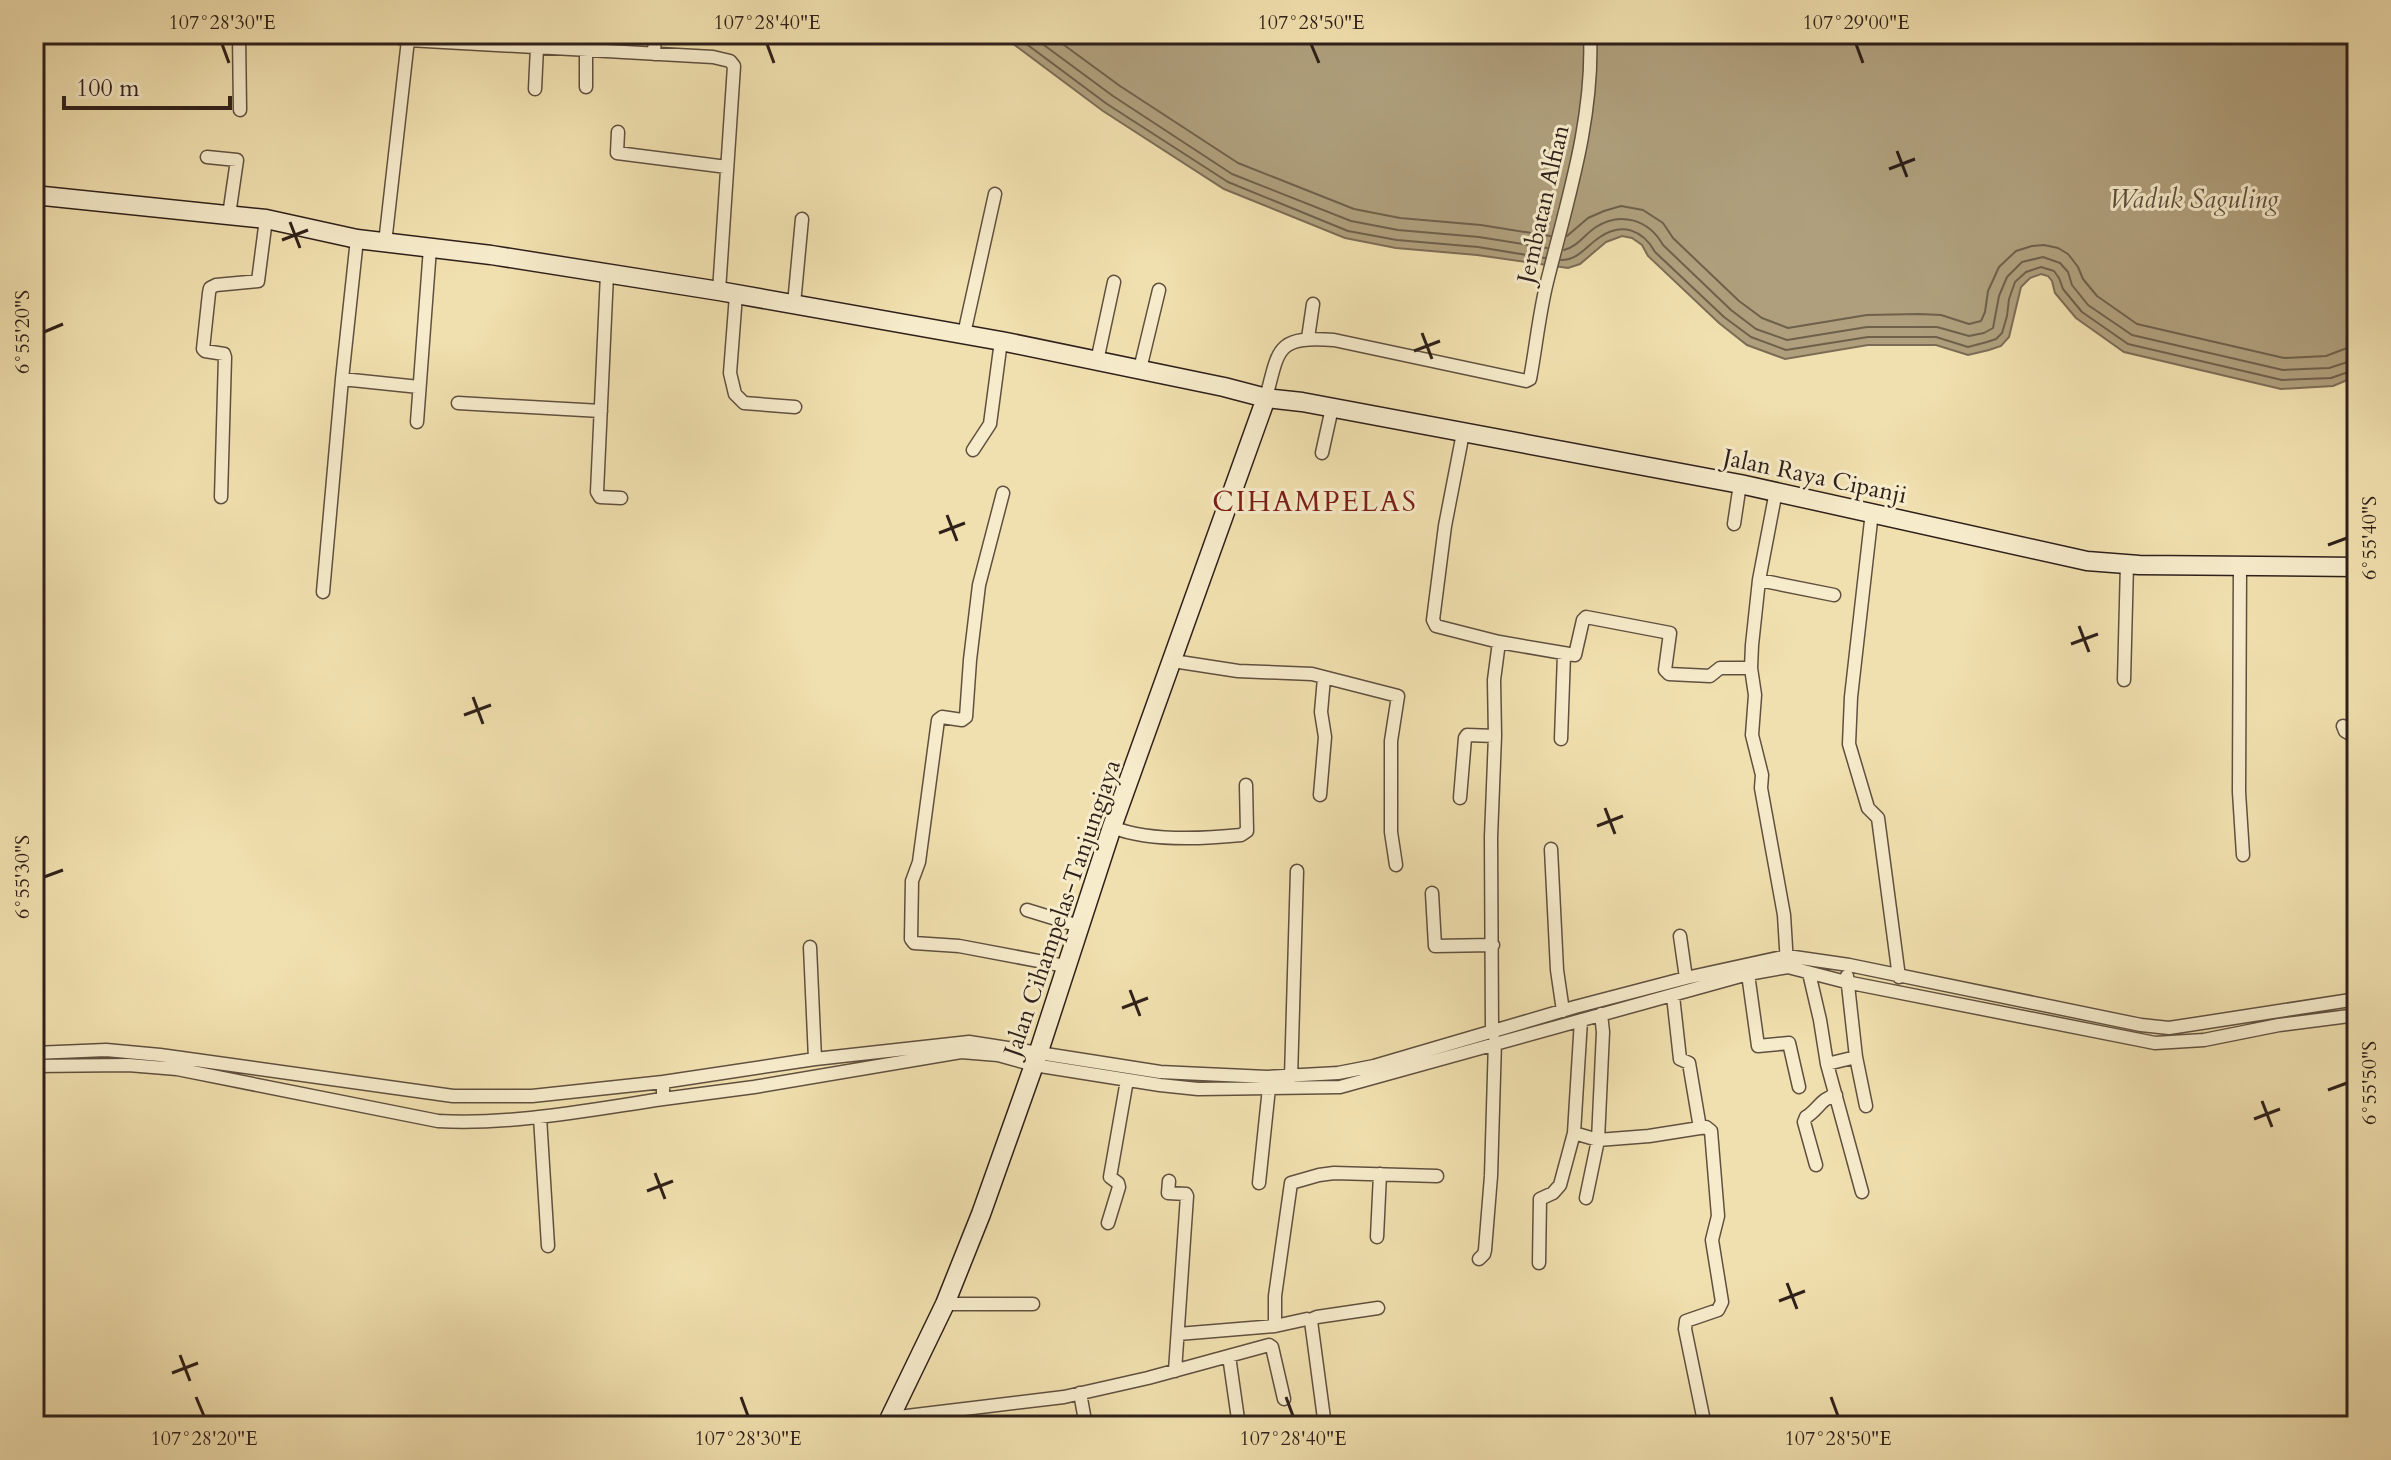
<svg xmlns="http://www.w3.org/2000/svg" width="2391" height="1460" font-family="Cardo,serif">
<rect width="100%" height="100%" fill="#f1e0af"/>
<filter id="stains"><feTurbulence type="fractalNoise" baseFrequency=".0025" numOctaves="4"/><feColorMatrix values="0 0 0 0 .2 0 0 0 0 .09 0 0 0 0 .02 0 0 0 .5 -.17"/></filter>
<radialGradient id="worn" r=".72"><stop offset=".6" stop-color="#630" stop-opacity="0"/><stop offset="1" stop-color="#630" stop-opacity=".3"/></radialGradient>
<!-- water -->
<path fill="#af9f7c" stroke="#7c6c55" stroke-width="2" d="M1000,34H2357V376L2333,386L2281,389L2124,352L2076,318L2055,293L2052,281L2048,276L2041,274L2030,278L2021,287L2009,337L2001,346L1989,350L1968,355L1936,345H1868L1785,359L1747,345L1719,323L1648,256L1642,245L1632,238L1622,236L1606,242L1580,264L1568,268L1477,255L1396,248L1345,238L1224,189L1103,111Z"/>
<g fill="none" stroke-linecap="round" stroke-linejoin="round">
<!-- shore -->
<path stroke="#6f604b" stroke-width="2" d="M1013,34L1107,104L1228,182L1348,231L1397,240L1478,247L1545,258
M1029,34L1113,96L1232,174L1351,221L1398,230L1479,237L1547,248
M1049,34L1120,86L1238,163L1354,209L1400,218L1481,225L1550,236
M1567,236L1588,218L1604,211L1621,206L1643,210L1663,223L1673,238L1739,301L1762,318L1788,328L1867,315L1919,314L1941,315L1969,324L1981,321L1985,312L1988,291L1999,267L2016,251L2032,246L2044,245L2058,248L2068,254L2078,267L2083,279L2097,296L2137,324L2284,358L2326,356L2347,348L2357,347
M1564,250C1577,247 1584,235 1596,227C1621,211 1649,220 1663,245L1731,310L1756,329L1787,340L1867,327H1937L1969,336L1984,333L1993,328L1999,296L2007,277L2022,262L2043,257L2060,263L2068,272L2072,285L2088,305L2132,335L2283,370L2329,368L2357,359
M1561,260C1579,260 1586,246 1600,237C1622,222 1643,230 1655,252L1724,317L1751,337L1786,350L1868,337H1936L1968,347L1987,342L1996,339L2002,333L2007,316L2009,299L2015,282L2026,272L2041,267L2054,271L2059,278L2063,289L2082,312L2128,344L2282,380L2331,378L2357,369"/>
<!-- street casing -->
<g stroke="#60503f" stroke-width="15">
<path id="street" d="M239,34L240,110
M383,34L408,40L385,243
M409,34L408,40L713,57L730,61L734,66L719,291
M586,50V87
M654,54L655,34
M535,89L537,47
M618,132L617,153L727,167
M207,157L237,160L229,215
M607,274L597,492L600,497L621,498
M736,295L730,373L735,394L744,403L795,407
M794,304L802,219
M964,334L995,194
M1308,338L1313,304
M1097,361L1114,282
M1140,369L1159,290
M342,379L419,387
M1266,398C1279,348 1276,336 1334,340L1526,381L1530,379C1536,347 1539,314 1547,282C1567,201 1594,119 1590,34
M458,403L601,411
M417,422L430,248
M1463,433L1445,526L1433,620L1436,626L1499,642L1575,655L1583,620L1586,617L1670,633L1665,670L1669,674L1710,676L1720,668H1751
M973,450L990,424L1001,341
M1322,453L1332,408
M1776,491L1759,580L1752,645L1751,668L1755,695L1752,735L1762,775L1761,788L1784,915L1787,964
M1003,493L979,585L970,660L966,717L962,720L942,717L938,720L919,862L912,881L911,939L914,943L959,946L1065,966
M221,497L225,357L224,354L205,351L203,349L209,293L210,288L216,285L258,281L266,219
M1872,512L1851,697L1849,744L1868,808L1878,818L1899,977
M1734,524L1740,484
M2240,566L2239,792L2243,855
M1759,580L1834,595
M323,592L342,379L357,239
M1173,661L1238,671L1312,674L1398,696L1391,741V832L1396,865
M2124,680L2127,564
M2343,726L2345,731L2357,738
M1561,739L1564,654
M1320,795L1325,737L1321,712L1324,678
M1460,798L1465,738L1467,735L1495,736
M1112,827C1149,842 1202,839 1241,835L1247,831L1246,785
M1551,849L1557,970L1563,1011
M1432,893L1435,946L1493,945
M1027,910L1079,926
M1680,936L1686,978
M810,947L815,1059
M1809,973L1820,1020L1827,1064L1862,1192
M1748,974L1758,1046L1789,1043L1799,1087
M1847,976L1856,1057L1866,1106
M1673,996L1680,1059L1689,1063L1700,1128
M1601,1014L1603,1032L1598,1140L1649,1136L1706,1127L1711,1131L1718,1216L1712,1240L1722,1302L1718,1310L1686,1321L1685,1329L1705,1426
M1492,1031L1491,837L1495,736L1494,680L1499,642
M34,1053L106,1050L160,1055L453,1096H532L663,1082V1099L754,1087L961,1052L998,1055L1034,1065L1160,1085L1198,1089L1340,1087L1748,974L1788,967L1846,982L2155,1043L2204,1040L2279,1025L2357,1015
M1827,1064L1856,1057
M34,1066L128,1065L177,1069L438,1121C514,1125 588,1110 663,1099
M1291,1077L1297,871
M663,1082L815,1059L969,1042L1160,1072L1267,1077L1338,1073L1374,1066L1575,1007L1686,978L1787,956L1849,965L2141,1025L2169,1028L2357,999
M540,1117L548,1246
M1574,1133L1598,1140L1586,1198
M1816,1165L1804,1122L1806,1117C1818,1110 1821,1098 1836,1095
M1169,1181L1168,1193L1186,1194L1187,1196L1175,1371
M1259,1183L1269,1088
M1108,1223L1119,1187L1118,1183L1110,1177L1127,1080
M1377,1237L1380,1174
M1479,1259L1484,1254L1485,1250L1491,1176L1495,1041
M1539,1263L1540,1199L1553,1193L1560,1185L1574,1133L1581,1020
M945,1304H1033
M1310,1320L1317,1317L1378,1308
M1178,1334L1275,1326
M1229,1356L1239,1426
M1080,1393L1086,1426
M890,1418L1064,1397L1148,1378L1269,1345L1272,1347L1284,1399
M1325,1426L1311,1321L1307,1319L1275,1326V1296L1291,1183L1319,1175L1334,1173L1437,1176"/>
</g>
<!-- secondary casing -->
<g stroke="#2f201a" stroke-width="21">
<path id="secondary" d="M34,195L266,219L357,239L491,255L719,291L1001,341L1224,387L1266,398L1302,402L1740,484L2087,561L2139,565L2357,567
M886,1426L945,1304L981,1214L1039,1051L1112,827L1266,398"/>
</g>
<!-- street -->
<use href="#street" stroke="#f6ebcb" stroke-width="12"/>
<!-- secondary -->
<use href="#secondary" stroke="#f6ebcb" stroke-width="18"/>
</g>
<!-- ticks -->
<path fill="none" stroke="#2f201a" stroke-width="3" d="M222,44L229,63M767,44L774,63M1311,44L1319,63M1856,44L1863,63M1897,151L1907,177M1889,169L1915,159M290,222L300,248M282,240L308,230M44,332L63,324M1422,333L1432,359M1414,351L1440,341M947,515L957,541M939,533L965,523M2328,545L2347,538M2079,626L2089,652M2071,644L2098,634M473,697L483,724M464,715L491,705M1605,808L1615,834M1597,826L1623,816M44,877L63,870M1130,990L1140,1016M1122,1008L1148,998M2328,1090L2347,1083M2262,1101L2272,1127M2254,1119L2280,1109M655,1173L665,1199M647,1191L673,1181M1787,1283L1797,1309M1779,1301L1805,1291M180,1355L190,1381M172,1373L198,1363M196,1397L204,1416M741,1397L748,1416M1286,1397L1293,1416M1831,1397L1838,1416"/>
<g text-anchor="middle" stroke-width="6" stroke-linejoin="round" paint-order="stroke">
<!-- street labels -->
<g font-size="24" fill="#2f201a" stroke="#f6ebcb">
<text transform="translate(1543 204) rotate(-77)" y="8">Jembatan Alfian</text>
<text transform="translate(1815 476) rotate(12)" y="8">Jalan Raya Cipanji</text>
<text transform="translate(1062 908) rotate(-71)" y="8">Jalan Cihampelas-Tanjungjaya</text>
</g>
<!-- water labels -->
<g font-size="26" font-style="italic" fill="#5c4c3c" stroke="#f6ebcb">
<text x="2194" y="208">Waduk Saguling</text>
</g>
<!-- quarter labels -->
<g font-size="28" letter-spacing="2" fill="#7a1f14" stroke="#f6ebcb">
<text x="1315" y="511">CIHAMPELAS</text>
</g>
</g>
<!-- margin -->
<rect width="2391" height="1460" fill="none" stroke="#f1e0af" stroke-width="88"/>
<!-- scale -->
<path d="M64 96v12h166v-12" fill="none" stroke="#2f201a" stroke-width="4"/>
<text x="76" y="96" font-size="24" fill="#2f201a" stroke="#f6ebcb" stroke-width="6" paint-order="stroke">100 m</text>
<rect x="44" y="44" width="2303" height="1372" fill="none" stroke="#2f201a" stroke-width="3"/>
<g font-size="20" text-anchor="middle" fill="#2f201a">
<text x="222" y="29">107°28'30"E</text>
<text x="767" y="29">107°28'40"E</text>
<text x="1311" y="29">107°28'50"E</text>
<text x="1856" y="29">107°29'00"E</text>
<text transform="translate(22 332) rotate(-90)" y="7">6°55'20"S</text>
<text transform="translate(2369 538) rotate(-90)" y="7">6°55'40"S</text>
<text transform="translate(22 877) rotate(-90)" y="7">6°55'30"S</text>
<text transform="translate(2369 1083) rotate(-90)" y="7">6°55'50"S</text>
<text x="204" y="1445">107°28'20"E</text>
<text x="748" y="1445">107°28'30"E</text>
<text x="1293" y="1445">107°28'40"E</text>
<text x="1838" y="1445">107°28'50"E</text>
</g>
<rect width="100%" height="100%" filter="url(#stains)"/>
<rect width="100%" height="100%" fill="url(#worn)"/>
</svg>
